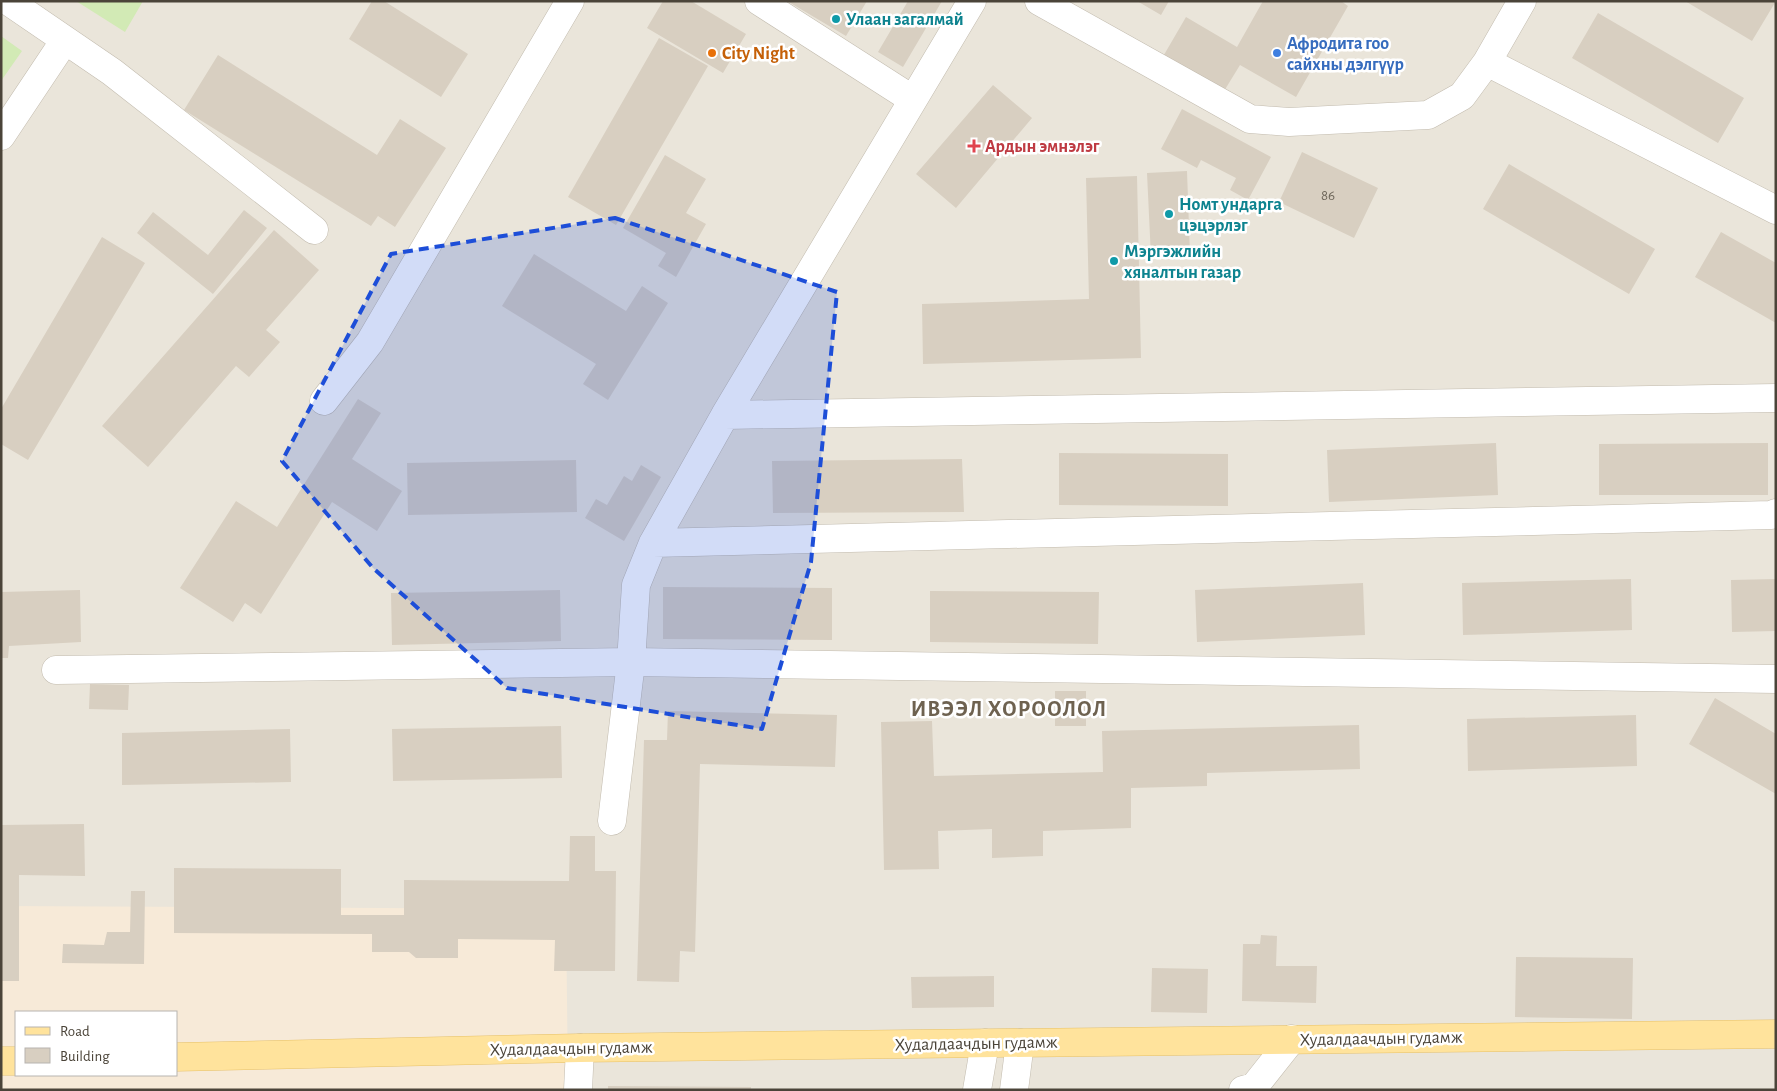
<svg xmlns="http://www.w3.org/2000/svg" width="1777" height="1091" font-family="'Alegreya Sans',sans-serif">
<rect width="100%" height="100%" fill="#f6f3ec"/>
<!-- residential -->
<path fill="#eae5da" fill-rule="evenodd" d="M1,1H1776V1090H1ZM16,1012H176V1075H16Z"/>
<!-- commercial -->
<path fill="#f7ead8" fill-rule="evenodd" d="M1,906L566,909L568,1090H1ZM16,1012H176V1075H16Z"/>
<!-- green -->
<path fill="#d2eab5" d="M76,1H143L125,32Z
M1,36L22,51L1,81Z"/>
<!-- building -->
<path fill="#d8cfc1" d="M372,1H384L468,54L441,97L349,39Z
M663,1H691L746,34L723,73L647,28Z
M787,1H867L846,36Z
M908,1H942L903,67L878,52Z
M1137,1H1169L1161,15Z
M1263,1H1341L1348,6L1296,97L1240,65L1221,96L1161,60L1186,17L1237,47Z
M1685,1H1776L1752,41Z
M1598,13L1744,98L1718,143L1572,58Z
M659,38L708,66L616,225L568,197Z
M218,55L377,155L400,119L446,148L395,227L378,216L371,226L184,110Z
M993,85L1032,118L956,208L916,174Z
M1182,109L1271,157L1248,200L1230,190L1236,178L1201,160L1197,168L1161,149Z
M1302,152L1378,188L1354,238L1279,202Z
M665,155L706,179L686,213L706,224L676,277L658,266L666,253L623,228Z
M1509,164L1655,249L1629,294L1483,209Z
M1187,171L1190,255L1151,257L1147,173Z
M1137,176L1141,358L923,364L922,304L1089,299L1086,178Z
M244,210L267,228L213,294L137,233L153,212L208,255Z
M274,230L319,270L266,330L280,342L249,377L236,366L148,467L102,426Z
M1721,232L1776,263V323L1695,277Z
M102,237L145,263L28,460L1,444V409Z
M534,254L626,311L642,286L668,303L608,400L583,384L596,364L502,306Z
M358,399L381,413L352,459L402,491L377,531L332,502L261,614L245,603L233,622L180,588L236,501L277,527Z
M1496,443L1498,495L1329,502L1327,450Z
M1768,443V495H1599V444Z
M1059,453L1228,454V506L1059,505Z
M962,459L964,512L773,513L772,461Z
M576,460L577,512L408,515L407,463Z
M641,465L661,477L624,541L585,518L596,499L607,505L624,476L632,481Z
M1631,579L1632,630L1463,635L1462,583Z
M1776,579V631L1732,632L1731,580Z
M1363,583L1365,635L1197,642L1195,590Z
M663,587L832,588V640L663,639Z
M80,590L81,642L9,646L8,658H1V592Z
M560,590L561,641L392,645L391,593Z
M930,591L1099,592L1098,644L930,642Z
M90,684L129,685L128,710L89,709Z
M1055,691H1086V726H1055Z
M1715,698L1776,734V794L1689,744Z
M668,711L837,715L835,767L700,764L695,952L680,951L679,982L637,981L644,740H667Z
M1636,715L1637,766L1468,771L1467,719Z
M932,721L934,776L1103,772L1102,731L1359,725L1360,769L1207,773V786L1131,788V828L1043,831V856L992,858V829L938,831L939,869L884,870L881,722Z
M561,726L562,778L393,781L392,729Z
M290,729L291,782L122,785V733Z
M84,824L85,876L19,875V981H1V825Z
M570,836H595V871H616L615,971H554L555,940L458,939V958H416L409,952H372V934L174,933V868L341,869V915H404V880L569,881Z
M131,891H145L144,964L62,963L63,944L104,945L107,932H130Z
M1261,935L1277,936L1276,966H1317L1316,1003L1242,1001L1243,944H1260Z
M1516,957L1633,958L1632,1019L1515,1017Z
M1152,968L1208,969L1207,1013L1151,1012Z
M994,976V1007L912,1008L911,977Z
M608,1086L751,1087V1090H608Z"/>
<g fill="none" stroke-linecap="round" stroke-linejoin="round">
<!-- minor casing -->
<g stroke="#c2bbae" stroke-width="29">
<path id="minor" d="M8,1L112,72L314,230
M759,1L912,99
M1039,1L1250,119L1289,122L1428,115L1462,96L1487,62L1522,1
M1487,62L1776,210
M1,136L65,40
M324,401L370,342L570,1
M725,415L1776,398
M653,543L1771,515L1776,513
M56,670L631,662L1776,679
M612,821L631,662L636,585L653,543L725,415L972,1
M578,1090L580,1048
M977,1090L985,1043
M1014,1090L1020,1043
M1243,1090L1254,1087L1292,1039"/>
</g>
<!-- major casing -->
<g stroke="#e6c16a" stroke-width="29">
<path id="major" d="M176,1057L580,1048L1776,1034
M1,1061H16"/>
</g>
<!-- minor -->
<use href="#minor" stroke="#fff" stroke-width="28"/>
<!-- major -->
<use href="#major" stroke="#ffe39c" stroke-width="28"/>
</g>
<!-- marked area -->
<path fill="#1d4ed8" fill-opacity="0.2" stroke="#1d4ed8" stroke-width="4" stroke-dasharray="10 6" stroke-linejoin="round" d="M615,218L837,292L811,562L762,729L507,688L373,568L282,461L391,254Z"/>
<!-- markers -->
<g fill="#0f9aa8" stroke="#fff" stroke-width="2">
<circle cx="836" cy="19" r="5"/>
<circle cx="1169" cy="214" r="5"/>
<circle cx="1114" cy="261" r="5"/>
</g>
<circle fill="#e8710a" stroke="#fff" stroke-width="2" cx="712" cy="53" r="5"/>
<circle fill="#3f7fe0" stroke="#fff" stroke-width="2" cx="1277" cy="53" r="5"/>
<path fill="#e0444e" stroke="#fff" stroke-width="2" d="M971.5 138.5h5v5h5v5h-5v5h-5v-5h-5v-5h5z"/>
<g text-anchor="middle" stroke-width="5" stroke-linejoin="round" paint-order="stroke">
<!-- number labels -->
<g font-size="15" fill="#6e675b">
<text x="1328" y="200">86</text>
</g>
<!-- culture labels -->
<g font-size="18" font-weight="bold" fill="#0d838f" stroke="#fff" text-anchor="start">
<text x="846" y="25">Улаан загалмай</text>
<text x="1179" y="210">Номт ундарга<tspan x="1179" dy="21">цэцэрлэг</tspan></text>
<text x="1124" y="257">Мэргэжлийн<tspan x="1124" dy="21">хяналтын газар</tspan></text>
</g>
<!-- shop labels -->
<g font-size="18" font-weight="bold" fill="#366cbe" stroke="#fff" text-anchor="start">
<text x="1287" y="49">Афродита гоо<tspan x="1287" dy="21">сайхны дэлгүүр</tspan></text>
</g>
<!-- food labels -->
<g font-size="18" font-weight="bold" fill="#c56008" stroke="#fff" text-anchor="start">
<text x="722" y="59">City Night</text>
</g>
<!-- health labels -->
<g font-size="18" font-weight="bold" fill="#be3a42" stroke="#fff" text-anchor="start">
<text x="985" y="152">Ардын эмнэлэг</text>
</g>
<!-- street labels -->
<g font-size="18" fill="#4b4439" stroke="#fff">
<text transform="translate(1381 1038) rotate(-1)" y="6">Худалдаачдын гудамж</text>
<text transform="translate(976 1043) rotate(-1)" y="6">Худалдаачдын гудамж</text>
<text transform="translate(571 1048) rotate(-1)" y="6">Худалдаачдын гудамж</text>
</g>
<!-- district labels -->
<g font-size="22" font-weight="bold" letter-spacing="1" fill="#6e6250" stroke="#fff">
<text x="1009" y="716">ИВЭЭЛ ХОРООЛОЛ</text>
</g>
</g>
<!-- border -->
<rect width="1777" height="1091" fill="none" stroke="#4b4439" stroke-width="5"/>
<!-- legend -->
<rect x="15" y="1011" width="162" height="65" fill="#ffffff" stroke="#b7b4b0"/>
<rect x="25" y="1027" width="25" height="8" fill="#ffe39c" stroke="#b7b4b0"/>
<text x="60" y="1036" font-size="15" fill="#4b4439">Road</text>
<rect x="25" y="1048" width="25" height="15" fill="#d8cfc1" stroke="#b7b4b0"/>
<text x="60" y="1061" font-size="15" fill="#4b4439">Building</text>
</svg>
